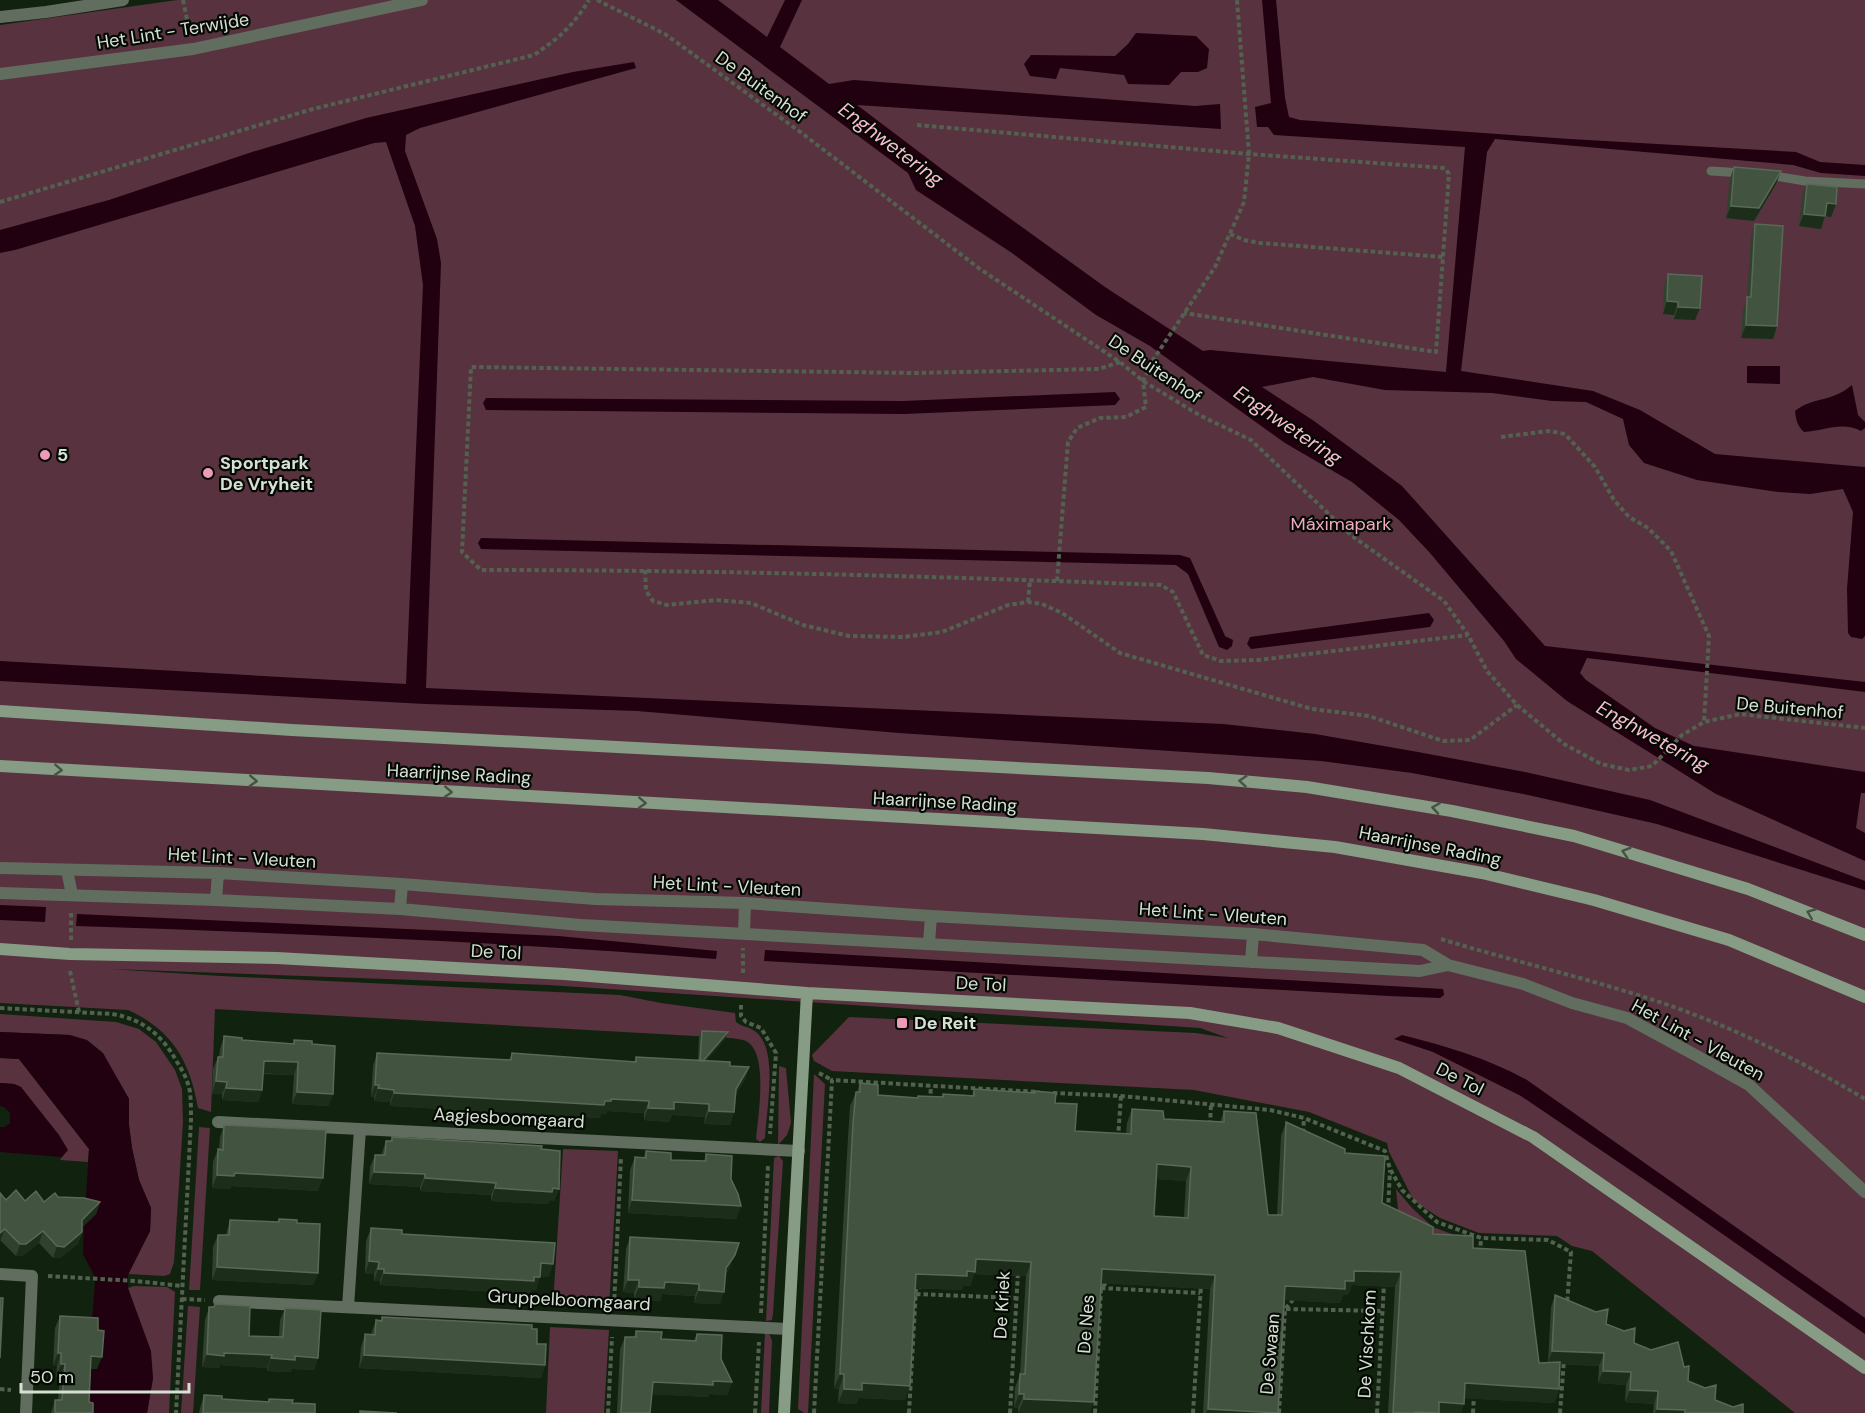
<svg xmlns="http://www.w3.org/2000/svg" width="1865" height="1413" font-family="'DM Sans',sans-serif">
<rect width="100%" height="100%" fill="#11220f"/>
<!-- green -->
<path fill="#58323f" d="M177,0H1865V1413H1795L1592,1251L1572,1246L1557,1236L1479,1233L1440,1218L1414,1201L1389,1152L1387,1143L1309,1112L1194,1090L832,1071L814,1061L812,1055L849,1017L1196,1033L1228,1038L1200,1028L548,985L110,969L221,976L620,995L661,1003L735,1013L736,1022C742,1027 747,1026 753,1030C780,1045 766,1111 765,1138L760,1142L756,1139C758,1116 769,1053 746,1041C738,1037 705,1037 695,1036L215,1009L211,1112L198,1108C190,1061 172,1030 128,1010L0,1003V25Z
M0,1014L116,1022L139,1029L156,1042L175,1070L182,1089L183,1122L174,1262L170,1274L164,1276L128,1274L150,1231L151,1208L139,1180L132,1148L129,1125V1099L117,1078L70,1035L0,1032Z
M0,1058L19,1059L89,1149L88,1162L60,1160L67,1150L21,1087L14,1084L0,1083Z
M779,1066L786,1068L791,1123L787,1135L778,1145Z
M814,1074L825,1084L808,1413H804L798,1409Z
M199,1127L210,1128L200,1290H189Z
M563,1149L618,1151L609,1309L553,1304Z
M779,1156L783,1161L773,1313L772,1320L766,1321L774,1158Z
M1396,1189L1413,1209L1433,1227L1465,1239L1452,1245L1399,1220Z
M134,1286L167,1287L175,1292L169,1413H147L153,1378L128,1288Z
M188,1306L200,1307L193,1413H181Z
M550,1327L609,1330L604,1413H546Z
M765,1332L769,1333L772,1341L769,1413H761Z"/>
<!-- water -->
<path fill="#21010f" d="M676,0H718L767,37L785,0H802L780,47L829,84L854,80L1195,106L1220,104L1221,129L857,105L943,170L1105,287L1203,351L1210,350L1446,372L1465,147L1274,135L1268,127H1257L1255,107L1271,103L1262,0H1276L1285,98L1289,117L1300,120L1570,139L1796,152L1820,162L1865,165V176L1821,173L1793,165L1495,139L1487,152L1461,371L1593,391L1640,410L1715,454L1865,467V636L1862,639L1851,637L1848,633L1847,589L1853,512L1843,489L1810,494L1778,492L1697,480L1644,463L1629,445L1623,419L1586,402L1552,401L1492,393L1385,390L1313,377L1262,387L1314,421L1402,486L1545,646L1865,682V692L1587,658L1580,673L1586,680L1655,728L1694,746L1865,772V793H1861L1856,828L1865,833V861L1716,794L1567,701L1516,659L1504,641L1430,553L1399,520L1352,482L1285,443L1150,346L1096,315L1012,253L916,190L908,173Z
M1136,33L1196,36L1209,49L1207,68L1198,72H1181L1169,85L1128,84L1124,75L1060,68L1056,79L1030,76L1024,64L1031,55L1115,56L1128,44Z
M634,62L636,68L420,128L406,135L405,151L437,239L441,263L426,688L1223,724L1315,734L1418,752L1525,772L1650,800L1865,881V890L1657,824L1528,795L1412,773L1321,761L899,733L637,711L425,704L0,681V661L406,684L423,285L415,226L386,142L374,143L15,250L0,253V230L109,200L252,152L366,118L573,72Z
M1747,366H1780V384L1747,383Z
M1852,385L1858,415L1865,422V428L1861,431C1842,421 1824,431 1804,432C1797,426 1796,419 1795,411C1814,396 1831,403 1852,385Z
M1115,392L1120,399L1115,405L904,414L486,410L483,403L486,398L903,401Z
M481,538L1180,555L1190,558L1225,636L1233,640L1232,646L1227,650L1219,647L1188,574L1176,565L481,549L478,543Z
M1429,613L1434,620L1430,627L1251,649L1247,644L1250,637Z
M0,905L46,907L45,922L0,920Z
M77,914L558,936L717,951L716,959C503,942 290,933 76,926Z
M765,950L1443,989L1444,995L1440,998L1389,996L764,961Z
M0,1032L70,1035L87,1040L103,1053L129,1099V1125L132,1148L139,1180L151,1208L150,1231L128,1275V1288L151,1351L153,1378L147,1413H85L95,1282L93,1273L83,1254L84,1226L93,1217L85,1211L89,1149L19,1059L0,1058Z
M1402,1035C1446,1046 1487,1058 1527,1080L1865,1318V1334L1667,1195L1521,1096L1433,1052L1394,1039Z
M0,1083L14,1084L21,1087L59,1135L68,1150L62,1157L0,1152V1127H5L10,1123V1113L4,1107L0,1106Z"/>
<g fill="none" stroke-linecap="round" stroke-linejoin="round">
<!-- path -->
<path stroke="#526150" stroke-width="4" stroke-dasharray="4.5 3" stroke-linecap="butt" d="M183,0L190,34
M597,0L665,34L799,131L980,269L1120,362L1143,381L1201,416L1251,440L1352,536L1444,601L1468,635L1487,671L1517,705L1564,744L1601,764L1629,770L1652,766L1682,735L1704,722L1740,714L1865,728
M917,125L1249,154L1445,168L1449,174L1436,352L1184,313
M0,202L313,109L534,55C560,37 572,27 589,0
M1230,234L1244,240L1260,243L1443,257
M1120,362L1099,369L915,373L471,367L462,552L481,570C708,570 934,576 1161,585L1173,592L1203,655L1221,661L1258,660L1468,635
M1501,437L1549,431L1565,434L1595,467L1614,500L1629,517L1648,528L1671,551L1709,636L1704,722
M645,570L646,591L653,601L667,605L716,600L751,603L803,625L849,636L903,637L942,632L1008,605L1028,602L1042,604L1062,613L1120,653L1312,709L1369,716L1443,741L1470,740L1517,705
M1057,581L1068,442L1077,428L1100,418L1126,417L1146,407L1143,381L1153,360L1215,267L1244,202L1249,154L1237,0
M1028,602L1030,580
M1441,939C1509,960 1579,976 1647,998C1723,1022 1796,1058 1865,1099
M71,940V911
M70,971L79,1012
M743,973V948
M741,1005V1016L746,1022L761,1028L776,1053L770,1134
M0,1008L112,1014C143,1019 162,1035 177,1062C183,1071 188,1081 190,1092C191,1101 191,1111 191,1120L176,1413
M819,1073L832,1080
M1053,1093L1121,1096L1270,1110L1304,1118L1385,1151L1390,1169L1402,1190L1437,1222L1481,1238L1548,1240L1571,1252L1567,1304
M930,1101L931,1086
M1210,1125L1211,1104
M1303,1133L1304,1118
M1118,1138L1121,1096
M1388,1210L1390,1170
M1480,1253L1481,1238
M48,1276L136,1281L182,1286
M1101,1288L1200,1293
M916,1294L1016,1298
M182,1299L205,1300
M614,1306L621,1157
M1286,1309L1383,1311
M761,1313L768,1165
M0,1389L11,1390
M608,1413L612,1337
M755,1413L759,1342
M814,1413L832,1080L1039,1092
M909,1413L916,1289L920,1287
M1010,1413L1018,1272
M1095,1413L1101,1288L1109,1280
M1193,1413L1201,1285
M1279,1413L1285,1309L1292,1301V1296
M1377,1413L1384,1284
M1473,1413L1474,1395
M1560,1413L1564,1360"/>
<!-- lane -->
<path stroke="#616d5e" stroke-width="9" d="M1711,171L1743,173
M1769,175L1805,181L1865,184"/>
<!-- street -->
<path stroke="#616d5e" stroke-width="12" d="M0,17L46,12L123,0
M0,74L193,49L422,0
M0,868L218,873L402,884L595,899L745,903L931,916L1253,934L1423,950L1448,965L1523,984L1572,1003L1627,1018L1697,1056L1749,1085L1865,1192
M67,870L72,895
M0,893L216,900L400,909L581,925L1420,971L1448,965
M216,900L218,873
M400,909L402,884
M744,934L745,903
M929,943L931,916
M1251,962L1253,934
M218,1122L799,1151
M0,1274L32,1276L26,1413
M219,1301L788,1329
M348,1307L360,1129"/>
<!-- secondary -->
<path stroke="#879c84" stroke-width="12" d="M0,711L292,730L1208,778L1307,787L1452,811L1574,836L1748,889L1865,935
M0,766L1203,834L1335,847L1482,873L1594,900L1729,940L1865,997
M0,949L70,954L277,958L564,974L807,993L1190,1013L1278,1028L1399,1068L1533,1137L1865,1368
M784,1413L807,993"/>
</g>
<!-- wall -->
<path fill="#30422e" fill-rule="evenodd" d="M1734,167L1781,171L1776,184L1754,221L1726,218L1730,179Z
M1807,184L1831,217L1825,216L1821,229L1799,226L1802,196Z
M1755,224L1777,326L1773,339L1741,338L1743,310L1747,299L1751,237Z
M1668,274L1700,308L1695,320L1674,319V315L1663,314L1664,287Z
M702,1031L725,1039L706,1061L730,1066L749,1067L745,1079L736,1094L734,1112L730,1125L704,1124L705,1117L672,1115L669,1122L644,1120V1113L607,1111L606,1114H601L600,1118L390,1106V1102L374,1101V1097H371L373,1066L377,1053L509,1060L512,1053L634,1062L636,1057L698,1061L699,1037Z
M224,1036L242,1040L293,1044L294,1040L312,1044L333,1094L328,1106L292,1104L294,1075L263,1074L262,1090L258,1102L222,1100V1094H212L213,1069L218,1057H219L220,1049Z
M860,1083L878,1095L917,1098L918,1096L942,1097L943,1094L972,1095L974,1089L1055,1103L1075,1131L1126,1134L1127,1123L1132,1109L1164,1119L1220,1122L1224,1111L1268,1215H1277L1281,1136L1286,1122L1345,1153L1382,1203L1433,1234L1473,1248L1539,1363H1548L1551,1307L1555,1295L1606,1324L1715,1400L1743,1413H1653L1654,1404L1625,1402L1626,1385L1598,1383L1599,1366L1560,1364L1559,1389L1554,1403L1464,1398L1461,1413H1388L1395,1287L1352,1285L1348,1295H1343L1340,1303L1285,1300L1278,1413H1203L1210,1289L1101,1283L1018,1413V1408H1014L1015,1388L1020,1374L1026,1276L974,1274L970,1286L963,1285L962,1290L916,1288L905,1400L859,1398L856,1404L838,1403L839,1389L834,1388L848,1137L850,1106L856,1092H857ZM1157,1179L1186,1181L1184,1217L1154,1216Z
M224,1125L318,1191L231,1186L230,1189L212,1188L213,1162L218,1149H219L220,1137Z
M392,1137L541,1149L559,1189L554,1201H549L548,1204L491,1201V1195L420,1191V1187L369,1184L370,1167L375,1155H381L386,1141H390Z
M646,1151L671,1160L704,1161L706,1154L731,1179L741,1206L736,1219L628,1213L630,1170L635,1157L643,1158Z
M58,1197L100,1202L96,1214L82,1227V1232L78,1244L60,1258H53L39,1243L22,1256H16L0,1240L6,1200L44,1202Z
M279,1219L297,1223L318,1273L313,1285L212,1280L213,1247L218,1235H226L230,1220L278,1222Z
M371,1228L402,1234L549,1277L540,1276L536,1290H531L530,1294L380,1285V1281H374V1274H365L366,1241Z
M630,1237L730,1268L725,1275L720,1304L694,1303L695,1296L662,1294L660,1301L634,1299V1293L623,1292L626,1249Z
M215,1304L249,1336L279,1337L280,1320L285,1308L318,1358L314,1370L292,1369L290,1372L267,1371V1368L220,1365L219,1368L202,1367L205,1320L209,1307H213Z
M60,1316L97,1369H91L89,1402L93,1413H51L55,1400H58L60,1377H56L57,1366L53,1365L55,1328Z
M382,1317L532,1329L545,1365L541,1378L359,1368L361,1347L365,1334H371L376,1320L380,1321Z
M636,1331L661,1339L694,1340L697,1334L721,1359L732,1382L727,1395L709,1394L708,1397L652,1394L650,1413H617L620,1349L625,1337H634Z
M204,1395L222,1399L268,1402L269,1399L292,1403L315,1413H199L200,1408Z"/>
<!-- shaded-wall -->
<path fill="#1c2e1a" d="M1781,171L1776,184L1754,221L1726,218L1731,206Z
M1827,203L1836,204L1831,217L1824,216H1825L1821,229L1799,226L1804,214Z
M1667,301L1678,302L1674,315L1663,314Z
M1678,307L1700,308L1695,320L1674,319Z
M1746,325L1777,326L1773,339L1741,338Z
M728,1032L725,1039L698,1071L700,1064Z
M264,1061L298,1062L294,1075L259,1073Z
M749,1067L745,1079L731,1101L736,1089Z
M216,1081L227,1082L222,1094H212Z
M375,1085H379L374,1097H371Z
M226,1088L262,1090L258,1102L222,1100Z
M378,1088L394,1090L390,1102L374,1101Z
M297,1092L333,1094L328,1106L292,1104Z
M394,1093L605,1101L611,1099L649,1101L644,1113L607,1111L606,1114H601L600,1118L390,1106Z
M674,1102L709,1104L705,1117L672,1115L669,1122L644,1120L648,1108Z
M709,1111L734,1112L730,1125L704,1124Z
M1157,1164L1191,1167L1186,1181L1152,1179Z
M374,1172L425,1174L420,1187L369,1184Z
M235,1173L323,1178L318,1191L231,1186L230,1189L212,1188L217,1175Z
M425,1178L496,1183L491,1195L420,1191Z
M495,1188H553L559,1189L554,1201H549L548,1204L491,1201Z
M632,1200L741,1206L736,1219L628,1213Z
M100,1202L96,1214L78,1231L82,1220Z
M5,1229L0,1241V1233Z
M43,1231L39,1243L22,1256H16L20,1244Z
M82,1232L78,1244L60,1258H53L57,1246Z
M735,1255L730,1268L721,1281L726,1268Z
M976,1259L1031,1262L1026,1276L974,1274L970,1286L963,1285L962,1290L911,1288L916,1274L967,1271Z
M369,1261L379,1262L374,1274H365Z
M541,1263L553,1264L549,1277L537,1276Z
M217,1267L318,1273L313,1285L212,1280Z
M378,1269H384L380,1281H374Z
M1102,1269L1215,1275L1210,1289L1096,1283Z
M1354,1271L1401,1272L1395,1287L1352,1285L1348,1295H1343L1340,1303L1280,1300L1285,1286L1345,1281Z
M384,1273L534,1277H540L536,1290H531L530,1294L380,1285Z
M628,1280H639L634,1293L623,1292Z
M665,1282L699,1284L695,1296L662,1294L660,1301L634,1299L639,1287Z
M699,1290L724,1292L720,1304L694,1303Z
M1552,1351L1604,1353L1599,1366L1548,1363Z
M58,1353H61L57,1366L53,1365Z
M224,1353L272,1355L267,1368L220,1365L219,1368L202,1367L207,1354Z
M364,1355L545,1365L541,1378L359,1368Z
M91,1356L102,1357L97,1369H87Z
M295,1356L318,1358L314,1370L292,1369L290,1372L267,1371L271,1358Z
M61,1364H65L60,1377H56Z
M1603,1371L1631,1372L1626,1385L1598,1383Z
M840,1374H844L839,1389L834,1388Z
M713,1381L732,1382L727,1395L709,1394L708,1397L648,1394L653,1382Z
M862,1383L910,1386L905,1400L859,1398L856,1404L838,1403L844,1389Z
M1465,1383L1559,1389L1554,1403L1459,1398Z
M1630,1390L1658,1391L1654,1404L1625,1402Z
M1019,1394H1024L1018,1408H1014Z
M1024,1399L1094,1402L1090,1413H1018Z
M1439,1402L1464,1404L1461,1413H1415V1412Z
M1208,1409L1278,1413H1206Z
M1657,1409L1685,1410L1684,1413H1655Z"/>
<!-- building -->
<path fill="#42533f" stroke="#596957" stroke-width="1.5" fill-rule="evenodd" d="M1734,167L1781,171L1759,208L1731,206Z
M1807,184L1837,187L1836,204L1827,203L1825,216L1804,214Z
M1755,224L1783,226L1777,326L1746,325L1747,297H1751Z
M1668,274L1702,276L1700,308L1678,307V302L1667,301Z
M702,1031L728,1032L703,1061H700Z
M224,1036L242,1038V1040L294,1044V1040L312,1041V1044L335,1046L333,1094L297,1092L298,1062L264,1061L262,1090L226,1088L227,1082L216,1081L218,1057H223Z
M377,1053L511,1060L512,1053L636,1062V1057L730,1062V1066L749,1067L736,1089L734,1112L709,1111V1104L674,1102V1109L648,1108L649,1101L611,1099V1101H605L604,1105L394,1093V1090L378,1088L379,1085H375Z
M860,1083L878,1085V1095L918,1098V1096L943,1097V1094L974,1096V1089L1035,1093V1091L1056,1093L1055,1103L1077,1104L1075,1131L1131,1134L1132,1109L1163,1111L1164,1119L1224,1122V1111L1256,1113L1268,1215H1282L1286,1122L1345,1149V1153L1385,1156L1382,1203L1433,1227V1234L1473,1236V1248L1525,1251L1539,1363L1560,1362L1559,1389L1465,1383L1464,1404L1439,1402V1413L1415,1412V1413H1393L1401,1272L1354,1271V1281H1345V1289L1285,1286L1278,1413L1208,1409L1215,1275L1102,1269L1094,1402L1024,1399V1394H1019L1020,1374H1025L1031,1262L976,1259L975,1272L967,1271V1276L916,1274L910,1386L862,1383V1390L844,1389V1374H840L853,1123L856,1092H860ZM1157,1164L1191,1167L1188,1218L1154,1216Z
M224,1125L326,1130L323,1178L235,1173L234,1176L217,1175L218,1149L223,1150Z
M392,1137L542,1146L541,1149L560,1151L559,1189L553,1188L552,1192L495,1188L496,1183L425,1178V1174L374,1172L375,1155H385L386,1141H392Z
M646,1151L671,1153V1160L706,1161V1154L732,1156L731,1179L738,1194L741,1206L632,1200L635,1157L646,1158Z
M16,1190L25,1201L36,1191L44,1202L55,1193L58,1197L84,1198L100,1202L82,1220V1232L64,1247L57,1246L43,1231L26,1244H20L5,1229L0,1233V1193L6,1200Z
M279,1219L297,1220V1223L320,1224L318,1273L217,1267L218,1235H229L230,1220L279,1222Z
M371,1228L402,1230V1234L555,1243L553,1264L541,1263L540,1277H534V1281L384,1273V1269H378L379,1262L369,1261Z
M630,1237L739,1243L735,1255L726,1268L724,1292L699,1290V1284L665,1282L664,1288L639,1287V1280H628Z
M1555,1295L1596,1312L1608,1309L1606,1324L1624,1331L1635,1328L1634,1343L1651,1350L1678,1342L1684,1367L1689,1366L1688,1381L1705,1388L1716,1385L1715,1400L1733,1407L1743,1404V1413H1685V1410L1657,1409L1658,1391L1630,1390L1631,1372L1603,1371L1604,1353L1552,1351Z
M0,1298H3L0,1358Z
M215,1304L250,1306L249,1336L283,1337L285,1308L321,1310L318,1358L295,1356V1360L271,1358L272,1355L224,1353V1356L207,1354L209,1307H214Z
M60,1316L98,1318V1330L104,1331L102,1357L91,1356L89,1402L93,1403V1413H55V1400H62L65,1364H61V1353H58Z
M382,1317L532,1325V1329H537V1344H546L545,1365L364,1355L365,1334L375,1335L376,1320L382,1321Z
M636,1331L662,1332L661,1339L696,1341L697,1334L722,1335L721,1359L732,1382L713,1381V1385L653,1382L650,1413H621L625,1337H636Z
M204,1395L222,1396V1399L269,1402V1399L293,1400L292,1403L315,1404V1413H203Z
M360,1411L397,1413H360Z"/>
<!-- one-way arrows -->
<defs><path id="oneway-chevron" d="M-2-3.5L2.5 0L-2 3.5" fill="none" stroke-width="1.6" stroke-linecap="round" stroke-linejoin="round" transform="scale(1.5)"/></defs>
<g stroke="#465244">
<use href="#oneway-chevron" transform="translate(58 770) rotate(3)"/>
<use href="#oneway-chevron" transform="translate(253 781) rotate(3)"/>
<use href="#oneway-chevron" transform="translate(1243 781) rotate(-175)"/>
<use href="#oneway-chevron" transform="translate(448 792) rotate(3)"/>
<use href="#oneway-chevron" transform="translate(642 803) rotate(3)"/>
<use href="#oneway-chevron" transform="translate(1436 808) rotate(-171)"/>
<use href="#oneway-chevron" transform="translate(1626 852) rotate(-163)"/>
<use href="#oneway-chevron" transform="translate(1811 913) rotate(-158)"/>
</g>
<!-- markers -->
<g fill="#ef9ab8" stroke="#040903" stroke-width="2">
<circle cx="45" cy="455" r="6"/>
<circle cx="208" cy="473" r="6"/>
<rect x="896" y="1017" width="12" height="12" rx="3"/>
</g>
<g text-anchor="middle" stroke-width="4.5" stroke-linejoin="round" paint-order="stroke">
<!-- street labels -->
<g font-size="18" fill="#d6e1d4" stroke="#040903">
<text transform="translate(173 31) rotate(-9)" y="6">Het Lint - Terwijde</text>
<text transform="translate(761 87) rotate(36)" y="6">De Buitenhof</text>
<text transform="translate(1155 369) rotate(34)" y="6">De Buitenhof</text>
<text transform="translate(1790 708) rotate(5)" y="6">De Buitenhof</text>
<text transform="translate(459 774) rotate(3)" y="6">Haarrijnse Rading</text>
<text transform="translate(945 802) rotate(3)" y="6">Haarrijnse Rading</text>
<text transform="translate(1430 846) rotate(11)" y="6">Haarrijnse Rading</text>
<text transform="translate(242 858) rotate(3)" y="6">Het Lint - Vleuten</text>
<text transform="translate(727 886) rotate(3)" y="6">Het Lint - Vleuten</text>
<text transform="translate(1213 914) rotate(4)" y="6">Het Lint - Vleuten</text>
<text transform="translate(496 952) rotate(3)" y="6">De Tol</text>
<text transform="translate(981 984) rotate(3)" y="6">De Tol</text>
<text transform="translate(1698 1040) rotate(29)" y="6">Het Lint - Vleuten</text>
<text transform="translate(1460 1079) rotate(27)" y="6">De Tol</text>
<text transform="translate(509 1118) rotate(3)" y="6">Aagjesboomgaard</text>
<text transform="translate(569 1300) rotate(3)" y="6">Gruppelboomgaard</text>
<text transform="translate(1002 1305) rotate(-87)" y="6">De Kriek</text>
<text transform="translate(1086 1324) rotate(-86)" y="6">De Nes</text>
<text transform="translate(1367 1344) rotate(-87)" y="6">De Vischkom</text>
<text transform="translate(1270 1354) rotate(-85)" y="6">De Swaan</text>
</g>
<!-- poi labels -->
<g font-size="18" font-weight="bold" fill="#d6e1d4" stroke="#040903" text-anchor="start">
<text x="57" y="461">5</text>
<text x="220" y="469">Sportpark<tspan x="220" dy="21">De Vryheit</tspan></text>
<text x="914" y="1029">De Reit</text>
</g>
<!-- park labels -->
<g font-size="18" fill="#f4aac3" stroke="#040903">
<text x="1341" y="530">Máximapark</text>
</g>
<!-- water labels -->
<g font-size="20" font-style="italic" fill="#f9bdd1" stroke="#040903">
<text transform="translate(891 144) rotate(37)" y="7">Enghwetering</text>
<text transform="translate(1288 425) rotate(34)" y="7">Enghwetering</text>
<text transform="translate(1653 736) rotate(29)" y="7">Enghwetering</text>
</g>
</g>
<!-- scale -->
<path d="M21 1383v9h168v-9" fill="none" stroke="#d6e1d4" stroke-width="3"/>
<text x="30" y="1383" font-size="18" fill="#d6e1d4" stroke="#040903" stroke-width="4.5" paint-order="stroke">50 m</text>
</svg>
